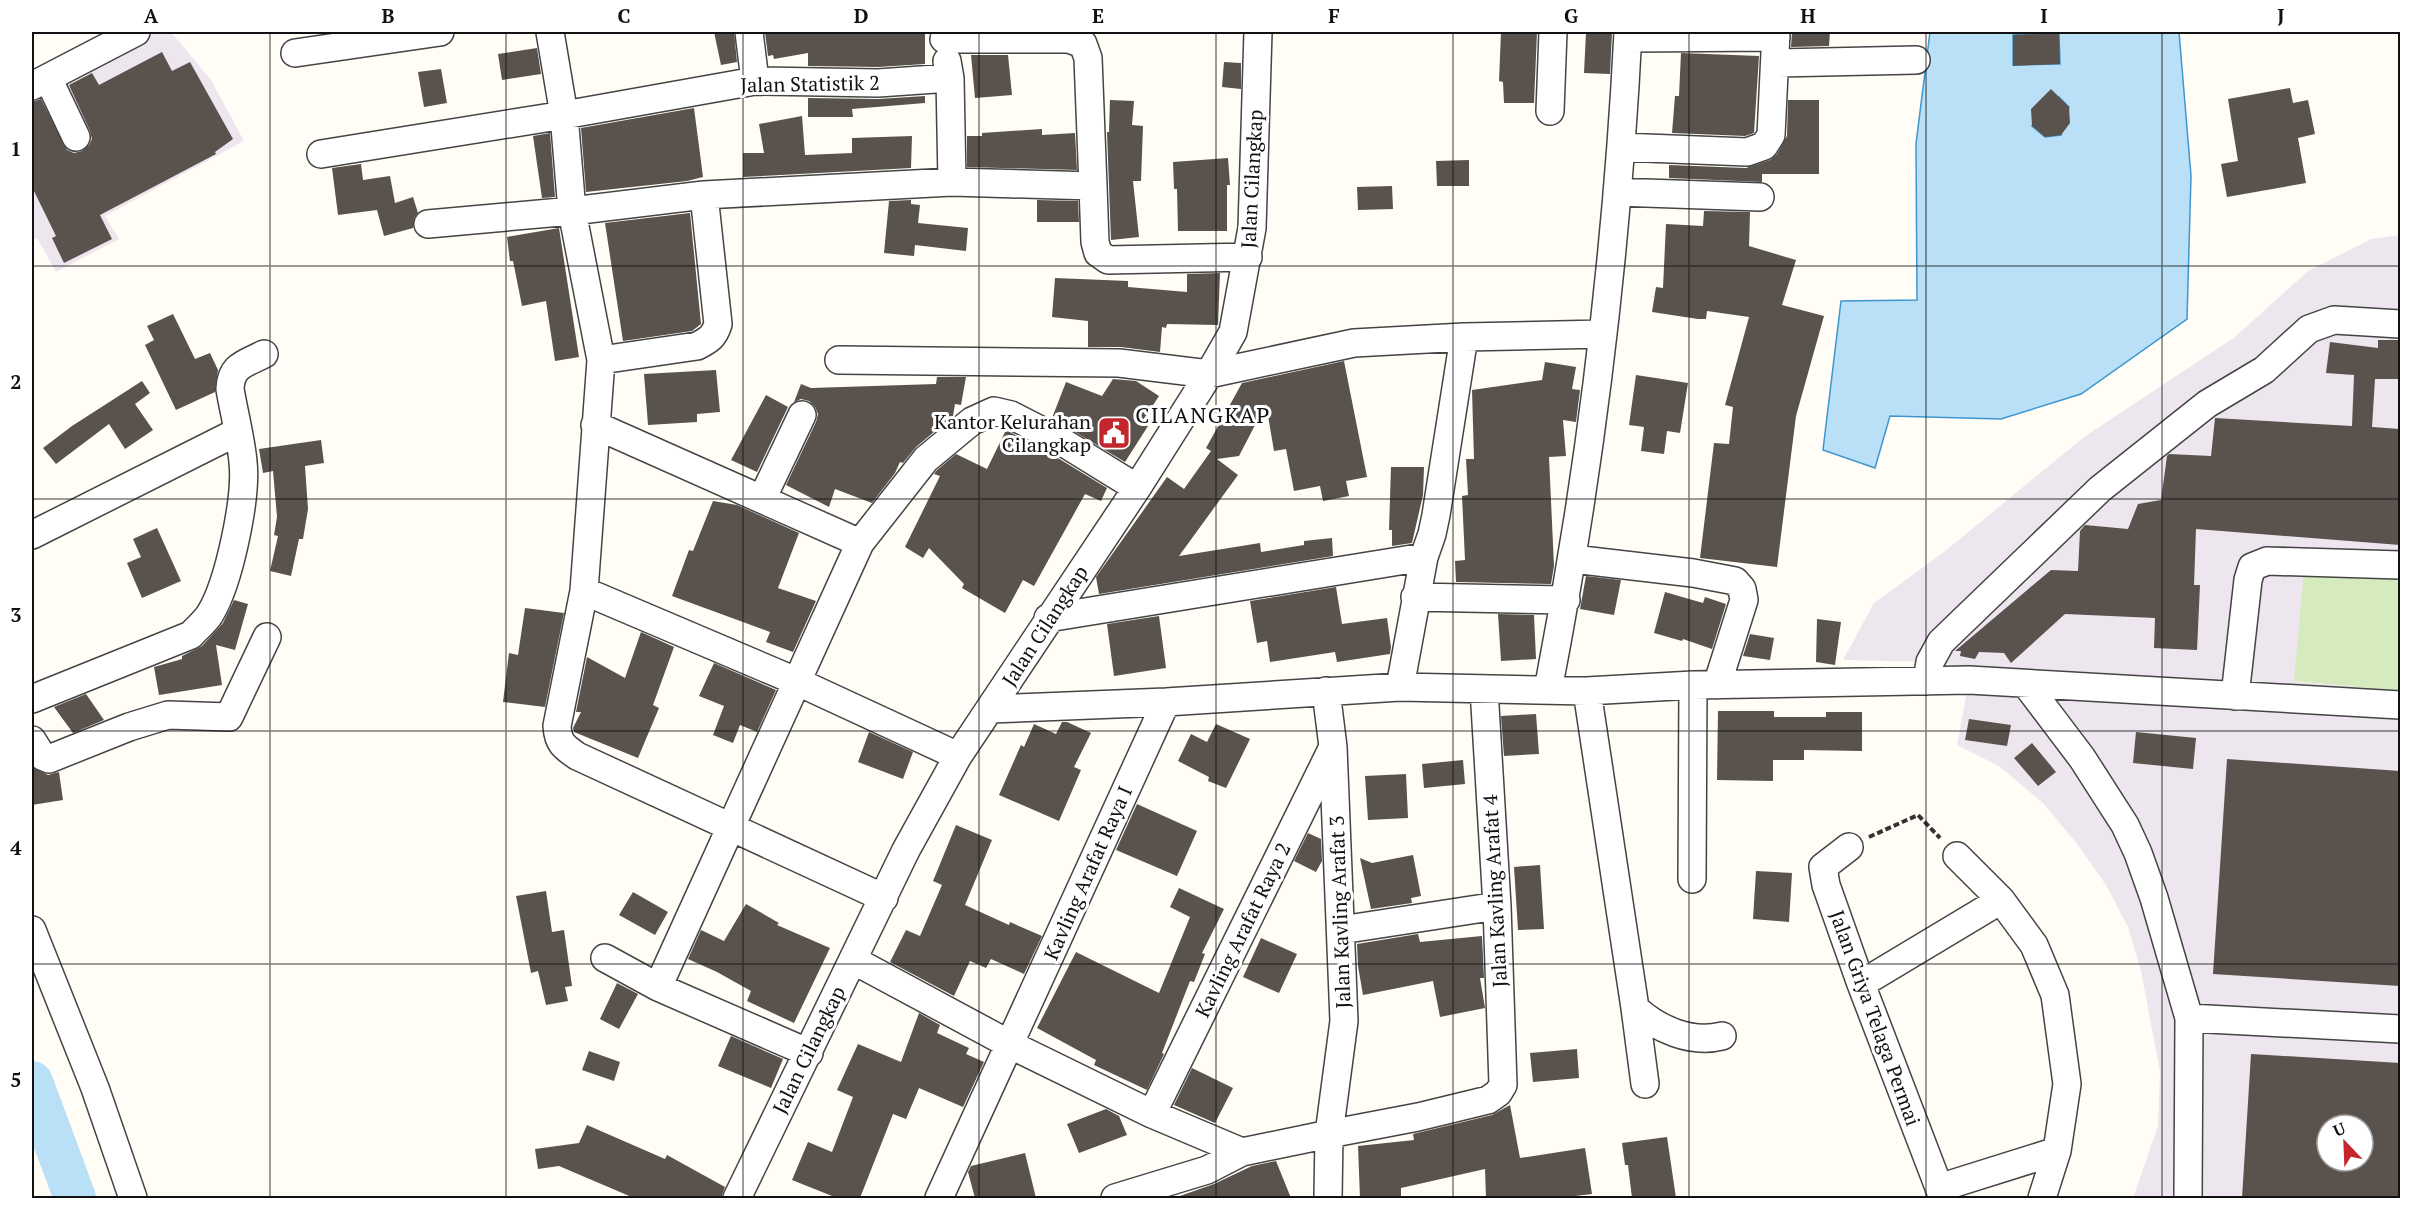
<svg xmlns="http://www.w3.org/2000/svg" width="2432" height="1230" font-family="'PT Serif',serif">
<rect width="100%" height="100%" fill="#fffdf5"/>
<!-- industrial -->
<path fill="#eee6ef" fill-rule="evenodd" d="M113,32H171L211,80L244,141L105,216L119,239L56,272L37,238L32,240V74Z
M2400,235V578L2294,681L2400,691V1198H2133L2158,1126L2160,1072L2141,971L2128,927L2106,885L2078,845L2043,803L1999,766L1957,745L1969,680L1964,667L1930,662L1843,660L1874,603L1944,552L2084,437L2235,337L2308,271L2371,239ZM2327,1125H2363V1161H2327Z"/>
<!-- green -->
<path fill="#d5ebbd" d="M2304,571L2400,578V691L2294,681Z"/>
<!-- water -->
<path fill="#b9e0f7" stroke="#3f96cf" stroke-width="1.5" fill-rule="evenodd" d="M1930,32H2179L2191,176L2187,319L2081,394L2001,419L1890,416L1875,468L1823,450L1841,301L1917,300L1916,144ZM2059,33L2060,64L2013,65V35ZM2059,97L2069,107L2061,135L2045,137L2032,126L2043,98Z"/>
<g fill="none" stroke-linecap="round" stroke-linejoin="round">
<!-- river -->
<path stroke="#b9e0f7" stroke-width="42" d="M32,1082L75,1198"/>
</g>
<!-- building -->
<path fill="#5a524d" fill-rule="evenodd" d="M714,32H734L737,62L721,65Z
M765,32H925V64L878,67L808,66V53L774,59L773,55L768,56Z
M1501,32H1537L1534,103H1504L1503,82L1499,81Z
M1586,32H1612L1610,74L1584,73Z
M1792,32H1830L1829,46L1791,47Z
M2059,33L2060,64L2013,66V35Z
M537,48L541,74L502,80L498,54Z
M162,52L172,71L190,62L233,139L215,152L216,154L100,215L112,239L64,263L52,238L56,236L32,187V102L41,99L67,150L74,153L82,151L89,145L92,139L90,131L69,85L92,73L99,85Z
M1681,53L1759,56L1754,133L1745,136L1672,133L1675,96H1679Z
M971,55H1008L1012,95L975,98Z
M1224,62L1241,63V89L1222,87Z
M441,69L447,103L424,107L418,72Z
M2290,88L2293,103L2308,100L2315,134L2298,138L2306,183L2227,197L2221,164L2238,161L2228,99Z
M2051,89L2069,107L2070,123L2061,135L2045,137L2032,126L2031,109Z
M925,96V103L852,109L853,117H808V98L878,99Z
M1110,100L1134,101L1132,125L1143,126L1141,181H1133L1139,237L1111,240L1107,132H1109Z
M1788,100H1819V174H1762V182L1669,178V165L1746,168L1770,160L1777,154L1787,136Z
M694,108L703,177L687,181L586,192L581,128Z
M802,116L805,155L852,153V138L912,136L911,168L743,177V153H764L759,124Z
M1042,129V135L1075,133L1077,170L967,167V136H982V133Z
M550,133L555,197L542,198L533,136Z
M1228,158L1230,185H1227V231H1178L1177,189H1174L1173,162Z
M1469,160V186H1437L1436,161Z
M361,164L363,180L390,176L395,203L413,197L418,213L414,218L413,228L384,236L377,210L338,215L332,168Z
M1392,186L1393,209L1358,210L1357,187Z
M911,200V204L920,205L918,223L968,228L966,251L915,245L914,256L884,253L889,201Z
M1037,200L1078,201L1079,222H1037Z
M1704,211L1750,212L1749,246L1796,260L1782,305L1824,316L1796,416L1777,567L1700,558L1714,443L1729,444L1733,407L1725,405L1749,317L1707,311L1706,319H1698L1652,312L1656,287L1663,288L1666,224L1703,226Z
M690,213L701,324L692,331L623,341L605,223Z
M559,228L579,357L555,361L546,301L522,306L513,261H510L507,237Z
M1220,273L1218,325L1167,324L1166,328L1162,327L1160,352L1121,347H1088V321L1052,317L1055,278L1128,281V287L1187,292V274Z
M173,314L195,359L210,353L218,370L215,392L176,410L145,345L154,340L147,326Z
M2378,340H2400V379H2375L2372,427L2400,429V545L2196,529L2194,585H2200L2197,650L2154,648L2155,618L2065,614L2011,663L2004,653L1979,652L1975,659L1960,656L1961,651H1955L2051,570L2078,571L2080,531L2085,525L2128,529L2138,504L2161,500L2167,456L2169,454L2211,456L2215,418L2352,426L2354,375L2326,373L2330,342L2378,348Z
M1344,361L1367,477L1346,481L1349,496L1323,501L1320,486L1294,491L1286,449L1274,451L1266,404L1239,456L1217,459L1238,475L1179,556L1260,543L1261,552L1304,545V541L1332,538L1333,556L1099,594L1096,577L1167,477L1184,489L1211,451L1206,448L1242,383Z
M1545,362L1576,367L1572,389L1580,390L1576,422L1563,420L1566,456L1549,457L1554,566L1551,584L1456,582L1455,561L1465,560L1462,496L1468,495L1466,459H1474L1472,390L1542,380Z
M716,370L720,412L697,414V422L648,425L644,374Z
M1636,375L1688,383L1680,433L1667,431L1664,454L1641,451L1644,427L1629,425Z
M937,377H966L961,405L955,404L953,416L916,447L903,463L900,462L895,473L872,503L835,489L829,507L786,485L816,422L818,414L815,407L809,401L801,399L794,402L801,384L811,388L936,384Z
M1113,379L1136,381L1159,396L1142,422L1148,426L1125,462L1052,418L1066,382L1102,396Z
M142,381L150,393L135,404L153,430L125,449L109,424L56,464L43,448L72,426Z
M766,395L788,407L757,472L731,460Z
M1006,430L1048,452L1107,488L1101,501L1085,494L1034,586L1023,580L1005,613L962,588L964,584L929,548L923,558L905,547L940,476L934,474L937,470L956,454L987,469Z
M321,440L324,463L305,466L308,509L303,539H299L291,576L270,571L278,536L274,535L277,517L273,471L263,473L259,449Z
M1391,467H1424L1423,495L1412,543L1392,546V530H1389Z
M713,501L737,505L799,533L778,588L816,601L793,652L766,642L770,632L672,596L689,550L693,551Z
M157,528L181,581L142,598L127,563L141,557L133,539Z
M1586,576L1621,580L1614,615L1580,609Z
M1336,587L1342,624L1387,618L1391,647L1390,654L1337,662L1335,652L1270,662L1267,641L1257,643L1250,601Z
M1665,592L1703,603L1705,597L1726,604L1712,649L1683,639L1682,641L1654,633Z
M234,600L248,604L235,650L216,645L222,685L159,695L154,667L182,659V656L202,646L223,623Z
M525,608L564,613L545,707L503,702L509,653L518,655Z
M1498,614L1534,615L1536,659L1501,661Z
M1159,616L1166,668L1114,676L1107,624Z
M1817,619L1841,622L1835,665L1816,662Z
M641,632L674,647L653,705L659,708L638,758L574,732L573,728L581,712H576L587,657L625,678Z
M1750,634L1774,638L1770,660L1743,656Z
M714,663L776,690L757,732L740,725L733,743L713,735L724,706L699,696Z
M86,694L104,720L73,733L54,707Z
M1718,711H1774V717H1826V712H1862V751L1804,750V760H1773V781L1717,780Z
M1536,714L1539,754L1504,756L1501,716Z
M1969,719L2011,725L2007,746L1965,740Z
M1062,722H1067L1091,733L1074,767L1081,770L1059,821L999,795L1021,745L1024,747L1034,724L1056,734Z
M1216,724L1250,739L1226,788L1208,781L1209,777L1178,761L1191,734L1207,742Z
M869,732L913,752L903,779L858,762Z
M2136,732L2196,738L2193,769L2133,763Z
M2032,743L2056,772L2038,786L2014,758Z
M2227,759L2400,771V986L2213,974Z
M1463,760L1465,784L1424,788L1422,764Z
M32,767L48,775L59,772L63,800L32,805Z
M1406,774L1408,818L1368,820L1365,776Z
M1137,804L1197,831L1177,876L1116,850Z
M956,825L992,840L965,905L1009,925L1010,922L1042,936L1024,974L991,959L986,968L970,961L954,996L890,962L906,930L920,936L942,885L933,881Z
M1308,833L1321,839L1322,861L1316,872L1294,861Z
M1413,855L1421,896L1411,898L1412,903L1371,909L1360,858L1372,863Z
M1540,865L1544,929L1518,930L1514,867Z
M1756,871L1792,873L1789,922L1753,919Z
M1179,888L1224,909L1202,953L1205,954L1194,982L1190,981L1162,1053L1164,1054L1147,1090L1094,1065L1096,1060L1037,1028L1076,952L1159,993L1190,917L1170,907Z
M546,891L552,932L564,930L572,986L565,987L568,1001L546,1005L538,971L531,973L516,896Z
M633,892L668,912L655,935L619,915Z
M746,904L779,923L777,925L830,948L794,1023L747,1001L751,991L717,972L688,959L701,930L724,941Z
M1418,934L1420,942L1482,936L1484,978H1480L1485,1008L1440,1017L1433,981L1363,995L1358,966L1357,944Z
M1261,938L1297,954L1279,993L1243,977Z
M617,983L638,994L619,1029L600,1019Z
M919,1013L940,1025L937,1033L969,1048L966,1054L984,1062L963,1107L919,1088L906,1119L893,1114L860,1198H837L792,1180L808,1142L832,1152L853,1097L837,1090L858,1044L901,1062Z
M731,1036L783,1059L771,1088L718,1066Z
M1577,1049L1579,1078L1533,1082L1530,1053Z
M589,1051L620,1062L614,1081L582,1070Z
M2251,1054L2400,1063V1198H2242ZM2327,1125H2363V1161H2327Z
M1192,1068L1233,1088L1215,1123L1174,1105Z
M1510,1105L1520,1158L1585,1148L1592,1194L1559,1198H1486L1485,1169L1401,1188V1198H1360L1358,1146L1414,1140L1413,1134L1492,1115Z
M1106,1109L1119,1116L1127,1135L1079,1153L1067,1124Z
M587,1125L665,1159L667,1155L725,1187L721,1198H634L559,1166L538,1169L535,1149L579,1143Z
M1667,1137L1676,1198H1632L1628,1165H1625L1622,1143Z
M1025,1153L1036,1198H975L968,1172L971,1166Z
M1276,1161L1291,1198H1174L1214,1184L1252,1166Z"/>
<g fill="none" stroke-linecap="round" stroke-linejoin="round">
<!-- minor casing -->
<g stroke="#444" stroke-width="30">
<path id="minor" d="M550,32L564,115L572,211L601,360L584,591L557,726C558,743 564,747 577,756L884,898
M749,32L755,81
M1628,38L1776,37
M944,39H1069L1083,44L1088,58L1093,186
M295,53L440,32
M947,61L950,78L952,182
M1776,63L1916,60
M48,78L76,137
M32,86L136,32
M1550,111L1553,32
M1621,147L1747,152L1764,146L1771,135L1776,32
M321,154L564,115L755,81L878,83L950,78
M1617,192L1760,197
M428,224L572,211L704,195L952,182L1093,186L1095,242L1098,253L1108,260L1248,257
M601,360L697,346C709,340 714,337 718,324L704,195
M839,360L1119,363L1209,374L1354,343L1464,337L1602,334
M595,425L860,543
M762,499L802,415
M32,535L237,432
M1573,559L1693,573L1735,581L1742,589L1744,600L1717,685
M584,591L798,682L958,756
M1415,597L1566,600
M1048,618L1424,557
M1927,681L1930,662L1941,642L2100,489L2207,404L2264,370L2309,329L2334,320L2400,324
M2026,684L2082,758L2125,825L2138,853L2154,898L2189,1018L2188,1198
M1400,687L1424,557L1432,534L1436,515L1464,337
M1548,690C1590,473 1617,252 1628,32
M1326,691L1333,747L1344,1021L1329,1134L1418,1117L1488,1100L1498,1093L1503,1085L1497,906L1484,689
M1587,691L1635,1008C1657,1029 1691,1044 1722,1036
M2235,696L2248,580L2252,567L2267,561L2400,565
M32,699L191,635C197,628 205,622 210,614C229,583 247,498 243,462C241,439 234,413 230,389C231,365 245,364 264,354
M990,709L1166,702L1400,687L1587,691L1693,685L1969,680L2400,705
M32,740L42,756L49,759L129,727L168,715L229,717L267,637
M1849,847L1823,867L1826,885L1861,984L1943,1198
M1957,856L2001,900L2034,945L2055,995L2067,1084L2057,1151L2042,1198
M1692,879L1693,685
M32,930L95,1088L133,1198
M1341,930L1497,906
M605,958L658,987L809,1053
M853,960L1011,1045L1152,1114L1242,1152L1329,1134L1328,1198
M1861,984L2001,900
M658,987L860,543L926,459L972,421L994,411L1011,415L1056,438L1137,488
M1635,1008L1645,1084
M2189,1018L2400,1029
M1152,1114L1332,749
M1939,1188L2057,1151
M737,1198L906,850L958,756L1137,488L1209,374L1233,332L1252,228L1258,32
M939,1198L1166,702
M1115,1198L1207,1170L1242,1152"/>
</g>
<!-- path -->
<path stroke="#333" stroke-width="4" stroke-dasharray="6 3" stroke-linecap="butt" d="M1869,837L1918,815L1940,838"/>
<!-- minor -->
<use href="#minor" stroke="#fff" stroke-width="27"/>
</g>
<!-- grid -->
<path fill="none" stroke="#111" stroke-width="1.5" stroke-opacity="0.55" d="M270,32V1198M506,32V1198M743,32V1198M979,32V1198M1216,32V1198M1453,32V1198M1689,32V1198M1926,32V1198M2162,32V1198M32,266H2400M32,499H2400M32,731H2400M32,964H2400"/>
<!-- icons -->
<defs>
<g id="civic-square" transform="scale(1.725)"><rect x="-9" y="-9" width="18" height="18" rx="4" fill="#c4262e" stroke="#fff"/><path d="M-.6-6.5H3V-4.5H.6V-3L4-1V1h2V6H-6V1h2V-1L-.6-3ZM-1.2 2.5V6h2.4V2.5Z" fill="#fff"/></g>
</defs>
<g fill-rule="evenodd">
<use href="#civic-square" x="1114" y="433"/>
</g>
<g text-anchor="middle" stroke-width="6" stroke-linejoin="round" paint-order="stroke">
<!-- street labels -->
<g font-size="20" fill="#111" stroke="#fff">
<text transform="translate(810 84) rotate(-1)" y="7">Jalan Statistik 2</text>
<text transform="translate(1252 179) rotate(-87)" y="7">Jalan Cilangkap</text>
<text transform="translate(1045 626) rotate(-57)" y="7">Jalan Cilangkap</text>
<text transform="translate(1088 873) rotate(-66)" y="7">Kavling Arafat Raya I</text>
<text transform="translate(1495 891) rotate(-93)" y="7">Jalan Kavling Arafat 4</text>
<text transform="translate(1340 912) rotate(-92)" y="7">Jalan Kavling Arafat 3</text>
<text transform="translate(1243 930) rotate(-64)" y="7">Kavling Arafat Raya 2</text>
<text transform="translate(1875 1018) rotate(70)" y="7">Jalan Griya Telaga Permai</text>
<text transform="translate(809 1050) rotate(-64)" y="7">Jalan Cilangkap</text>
</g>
<!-- poi labels -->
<g font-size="20" fill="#111" stroke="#fff" text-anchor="end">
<text x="1091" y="429">Kantor Kelurahan<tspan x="1091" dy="23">Cilangkap</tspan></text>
</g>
<!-- quarter labels -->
<g font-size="22" letter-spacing="1.5" fill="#111" stroke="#fff">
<text x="1203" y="423">CILANGKAP</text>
</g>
</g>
<!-- border -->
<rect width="2432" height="1230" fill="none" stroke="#ffffff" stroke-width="66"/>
<!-- north arrow -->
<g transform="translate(2345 1143) rotate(337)"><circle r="28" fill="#ffffff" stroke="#a0a0a0" stroke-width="1.5"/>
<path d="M0-4.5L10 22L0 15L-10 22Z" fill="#c4262e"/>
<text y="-9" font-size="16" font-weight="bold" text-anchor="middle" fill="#111111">U</text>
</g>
<rect x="33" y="33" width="2366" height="1164" fill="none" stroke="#111" stroke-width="2"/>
<g font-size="20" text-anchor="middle" font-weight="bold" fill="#111">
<text x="151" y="23">A</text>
<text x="388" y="23">B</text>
<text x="624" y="23">C</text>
<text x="861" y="23">D</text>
<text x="1098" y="23">E</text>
<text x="1334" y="23">F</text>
<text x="1571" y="23">G</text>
<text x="1808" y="23">H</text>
<text x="2044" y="23">I</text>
<text x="2281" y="23">J</text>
<text x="16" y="156">1</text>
<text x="16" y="389">2</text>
<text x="16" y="622">3</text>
<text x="16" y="855">4</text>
<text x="16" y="1087">5</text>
</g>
</svg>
